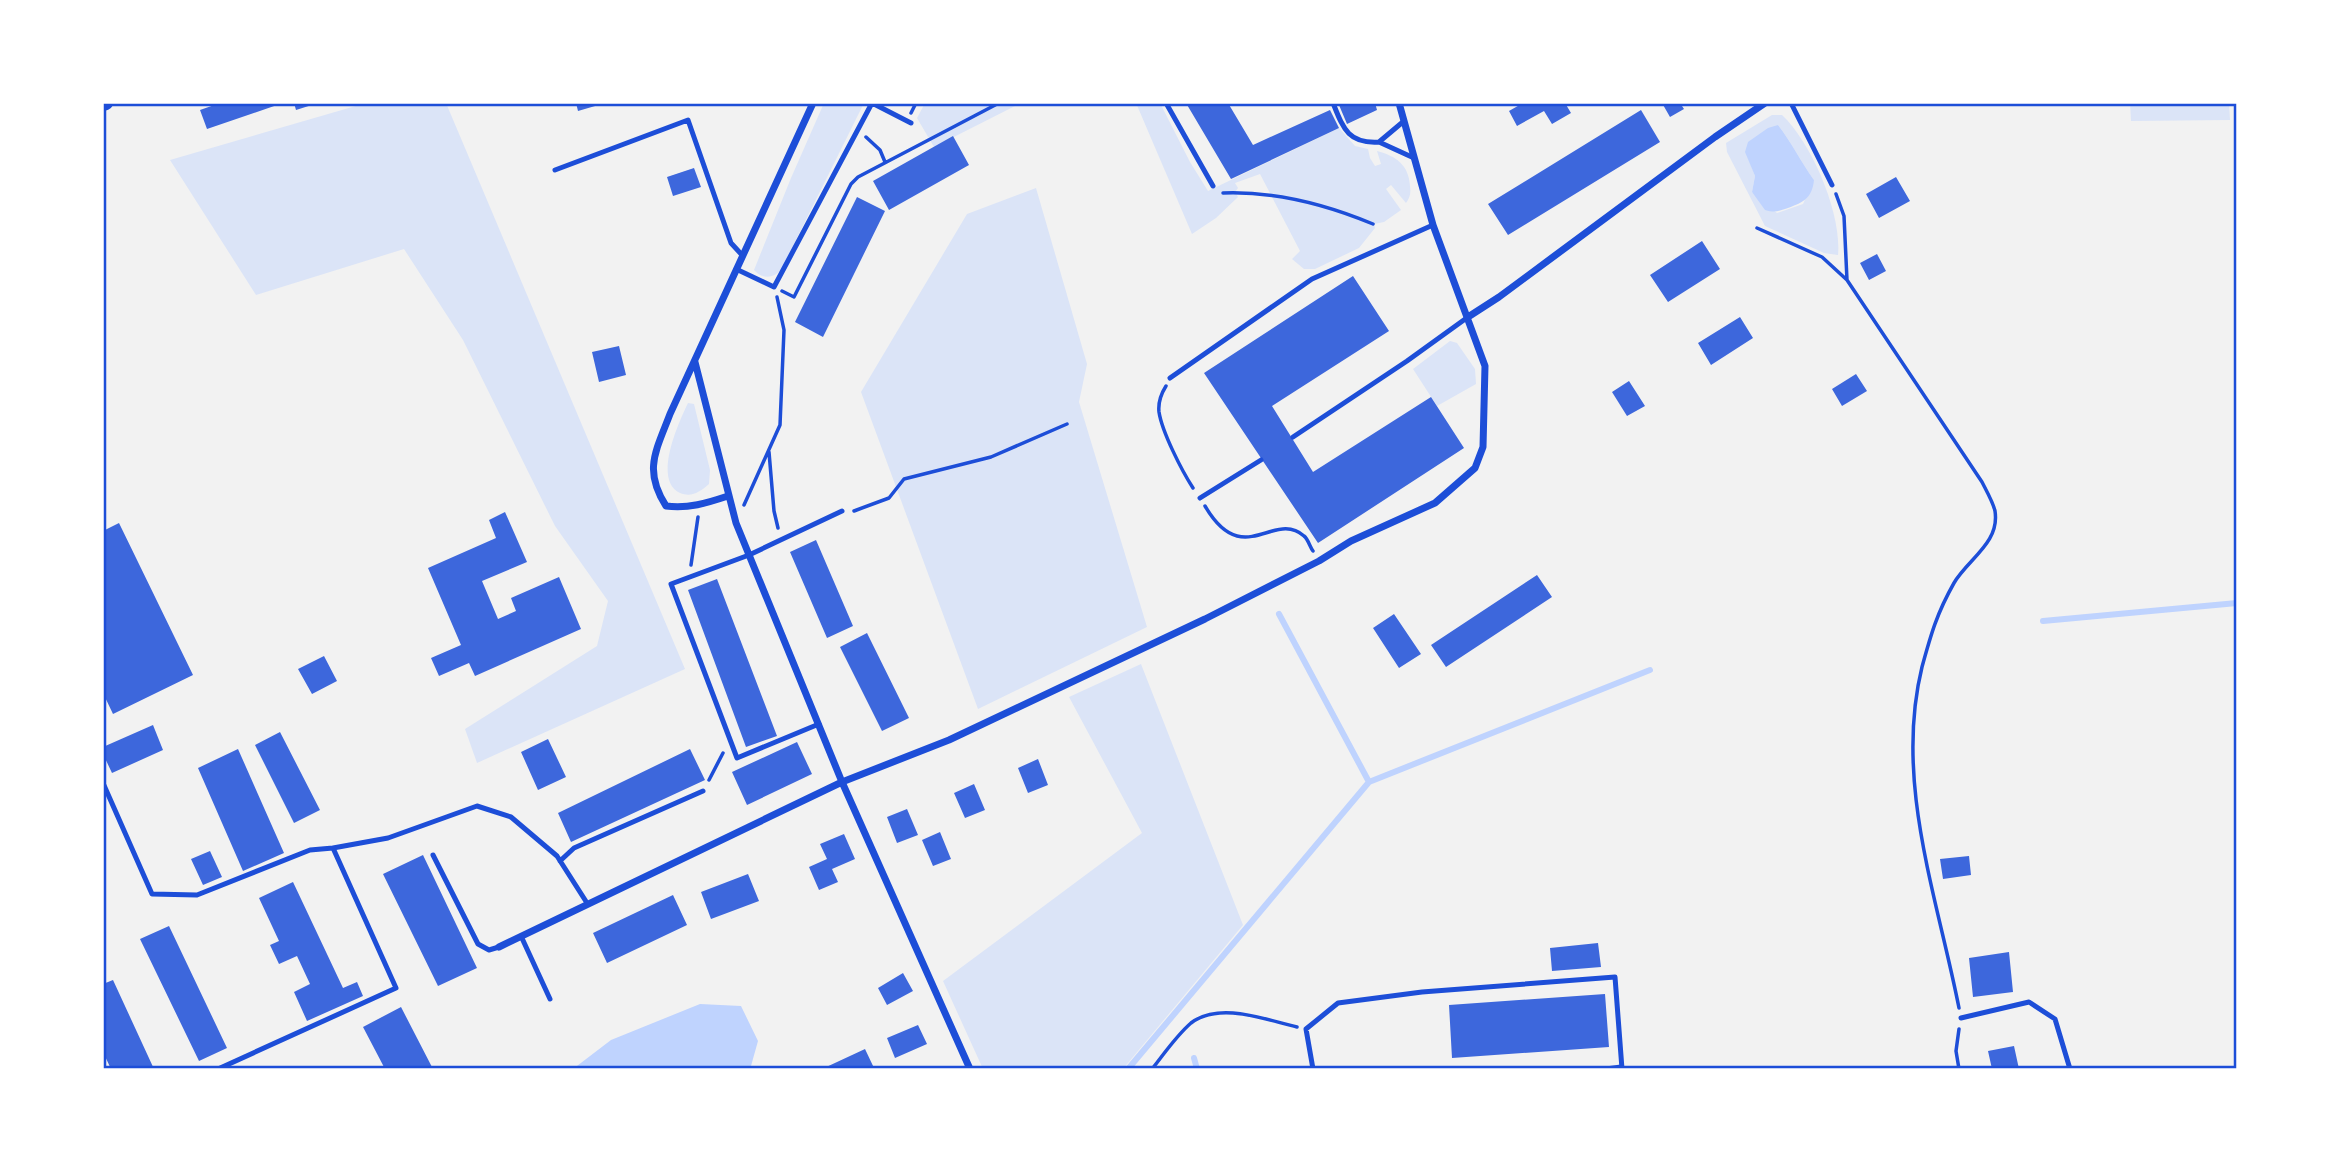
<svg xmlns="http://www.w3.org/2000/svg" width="2340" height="1172" font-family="'PT Sans Narrow',sans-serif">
<rect width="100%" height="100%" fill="#f2f2f2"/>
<!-- green -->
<path fill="#dbe4f7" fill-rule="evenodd" d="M366,103H446L685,669L477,763L465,729L597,646L608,601L555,526L463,340L404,249L256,295L170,160Z
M824,103H864L781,270C773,279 762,279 754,270L791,178Z
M922,103H1021L934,147L917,118L924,105Z
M1136,103H1160L1190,162L1208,191L1339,128L1355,146L1368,149L1370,158L1375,166L1381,164L1377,151C1396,156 1409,165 1410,186C1411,194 1410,197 1406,203L1391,185L1386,189L1401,210L1384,222L1374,224L1375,228L1359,248L1315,269H1304L1292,259L1300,251L1260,174L1235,183L1238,188L1235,192L1238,197L1216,218L1192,234Z
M2130,103H2229L2230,120L2131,121Z
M1772,115H1782C1812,143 1842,214 1838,255L1824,253L1765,226L1727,152L1726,143ZM1778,125C1792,143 1801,162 1814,180L1803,204L1777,213L1752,192L1755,176L1746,152Z
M1036,188L1087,364L1079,402L1147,627L978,709L861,392L967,214Z
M1450,341L1457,343L1475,369L1476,384L1437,406L1413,369Z
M688,403L694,404L710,470L709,484C701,491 692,498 680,493C652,480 679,422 688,403Z
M1141,664L1243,925L1123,1069H983L943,981L1142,833L1069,697Z"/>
<!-- water -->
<path fill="#bfd3fe" d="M1778,125C1792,143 1801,162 1814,180C1812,198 1804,202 1788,208C1778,211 1776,213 1765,210L1752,192L1755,176L1745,152L1748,142L1768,128Z
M700,1004L741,1006L758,1041L751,1066L743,1069H573L611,1040Z"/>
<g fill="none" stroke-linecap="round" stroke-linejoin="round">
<!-- stream -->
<path stroke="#bfd3fe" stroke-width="6" d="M1279,614L1369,782
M2043,621L2237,603
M1194,1058L1197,1069
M1128,1069L1369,782L1650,670"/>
</g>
<!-- building -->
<path fill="#3d67dc" d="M220,103H280V104L207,129L200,110Z
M294,103H315V104L296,110Z
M576,103H602V104L578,111Z
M1186,103H1228L1253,145L1330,110L1339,128L1231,179Z
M1344,103H1375L1377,110L1347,124L1339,105Z
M1523,103H1565L1571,113L1552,124L1544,111L1517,126L1509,111Z
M1662,103H1680L1684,109L1670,117Z
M1641,110L1660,142L1508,235L1488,204Z
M953,136L969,165L889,210L873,181Z
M694,168L701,187L673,196L667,177Z
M1896,177L1910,201L1879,218L1866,194Z
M857,197L885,211L823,337L795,322Z
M1702,241L1720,269L1668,302L1650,275Z
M1877,254L1886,271L1869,280L1860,263Z
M1353,276L1389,331L1272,406L1313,472L1431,397L1464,448L1318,543L1204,373Z
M1740,317L1753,338L1711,365L1698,343Z
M619,346L626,375L599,382L592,352Z
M1856,374L1867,391L1842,406L1832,389Z
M1629,381L1645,406L1627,416L1612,392Z
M505,512L527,562L482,581L498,619L516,611L511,598L559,577L581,629L475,676L469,663L439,676L431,658L461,645L428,568L496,538L489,520Z
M119,523L193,675L113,714L103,693V531Z
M816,540L853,626L827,638L790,552Z
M1537,575L1552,597L1446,667L1431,645Z
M717,579L777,736L746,747L688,590Z
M1394,614L1421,654L1399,668L1373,628Z
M867,633L909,718L882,731L840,647Z
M324,656L337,681L312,694L298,669Z
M153,725L163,750L112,773L103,754V747Z
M280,732L320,810L294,823L255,745Z
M548,739L566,777L538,790L521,752Z
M797,742L812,774L747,805L732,772Z
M238,749L284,853L243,871L198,768Z
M690,749L705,780L571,842L558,813Z
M1038,759L1048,785L1028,793L1018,768Z
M974,784L985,810L965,818L954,793Z
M907,809L918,835L897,843L887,817Z
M940,832L951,859L933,866L922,840Z
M844,834L855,859L832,869L838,882L819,890L809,867L827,859L820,844Z
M210,851L222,877L203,885L191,859Z
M423,855L477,968L438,986L383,874Z
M1969,856L1971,875L1943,879L1940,859Z
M748,874L759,901L711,919L701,892Z
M293,882L343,988L357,982L363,996L307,1021L294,992L310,984L297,956L279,964L270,945L279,941L259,898Z
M673,895L687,925L607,963L593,933Z
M169,926L227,1048L199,1061L140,939Z
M1598,943L1601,967L1552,971L1550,948Z
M2009,952L2013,992L1973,997L1969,958Z
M903,973L913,991L887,1005L878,988Z
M113,980L154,1069H111L103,1052V984Z
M1605,994L1609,1047L1452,1058L1449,1005Z
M401,1007L433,1069H385L363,1027Z
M918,1025L927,1044L895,1058L887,1038Z
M2014,1046L2019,1069H1992L1988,1051Z
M865,1049L874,1068L822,1069Z"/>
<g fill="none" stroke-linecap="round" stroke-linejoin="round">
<!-- path -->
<path stroke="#1d4ed8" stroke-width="3.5" d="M911,113L916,103
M866,137L880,150L885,162
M1223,193C1276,191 1325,204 1373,224
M1836,194L1844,216L1847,280L1982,482C1986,490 1993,502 1995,511C2000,543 1968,559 1954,583C1937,613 1931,634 1922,667C1894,781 1937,896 1959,1008
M1757,228L1822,257L1847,280
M782,291L794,297L851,184L858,177L999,103
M1166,386C1161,394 1158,403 1159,412C1162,432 1182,471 1193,488
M769,452L774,511L778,528
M744,505L780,425L784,330L777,297
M1205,506C1243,571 1274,509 1304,536C1308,539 1310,547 1313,551
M854,511L889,498L904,479L991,457L1067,424
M691,565L698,517
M709,780L723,753
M1152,1069C1164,1054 1176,1036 1191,1023C1220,1001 1266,1020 1297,1027
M1959,1069L1956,1051L1959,1029"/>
<!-- service -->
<path stroke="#1d4ed8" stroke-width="5" d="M872,103L911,123
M1166,103L1213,186
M1333,103C1343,128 1348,144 1379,142L1404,121
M1791,103L1832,185
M1379,142L1414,158
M555,170L688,120L731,243L742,255
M736,269L774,287L872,103
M1170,378L1312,279L1433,225
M1293,437L1407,361L1468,317
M1200,498L1261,460
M819,724L737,758L671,584L749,555L842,511
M103,783L152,894L197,895L310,850L333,848
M433,855L478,944L489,950L499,947
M560,861L574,848L703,791
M521,936L550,999
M1961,1018L2029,1002L2055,1019L2070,1069
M218,1069L396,988L333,848L388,838L477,806L511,817L557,856L587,903
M1313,1069L1306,1029L1338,1003L1422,992L1615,977L1622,1069
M1606,1069L1621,1067"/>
<!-- minor -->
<path stroke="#1d4ed8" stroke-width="7" d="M1468,317L1499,297L1715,137L1765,103
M695,362L736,523L842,782L970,1069
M728,496C707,503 688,509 666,506C643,470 656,451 670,414L813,103
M499,947L842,782L949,740L1205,619L1319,561L1351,541L1435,503L1475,468L1483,447L1485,366L1433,225L1399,103"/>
<!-- secondary -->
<path stroke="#1d4ed8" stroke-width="14" d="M103,104L106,103"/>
</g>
<!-- border -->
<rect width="2340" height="1172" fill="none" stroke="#ffffff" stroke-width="210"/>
<rect x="105" y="105" width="2130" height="962" fill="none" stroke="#1d4ed8" stroke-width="2.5"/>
</svg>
